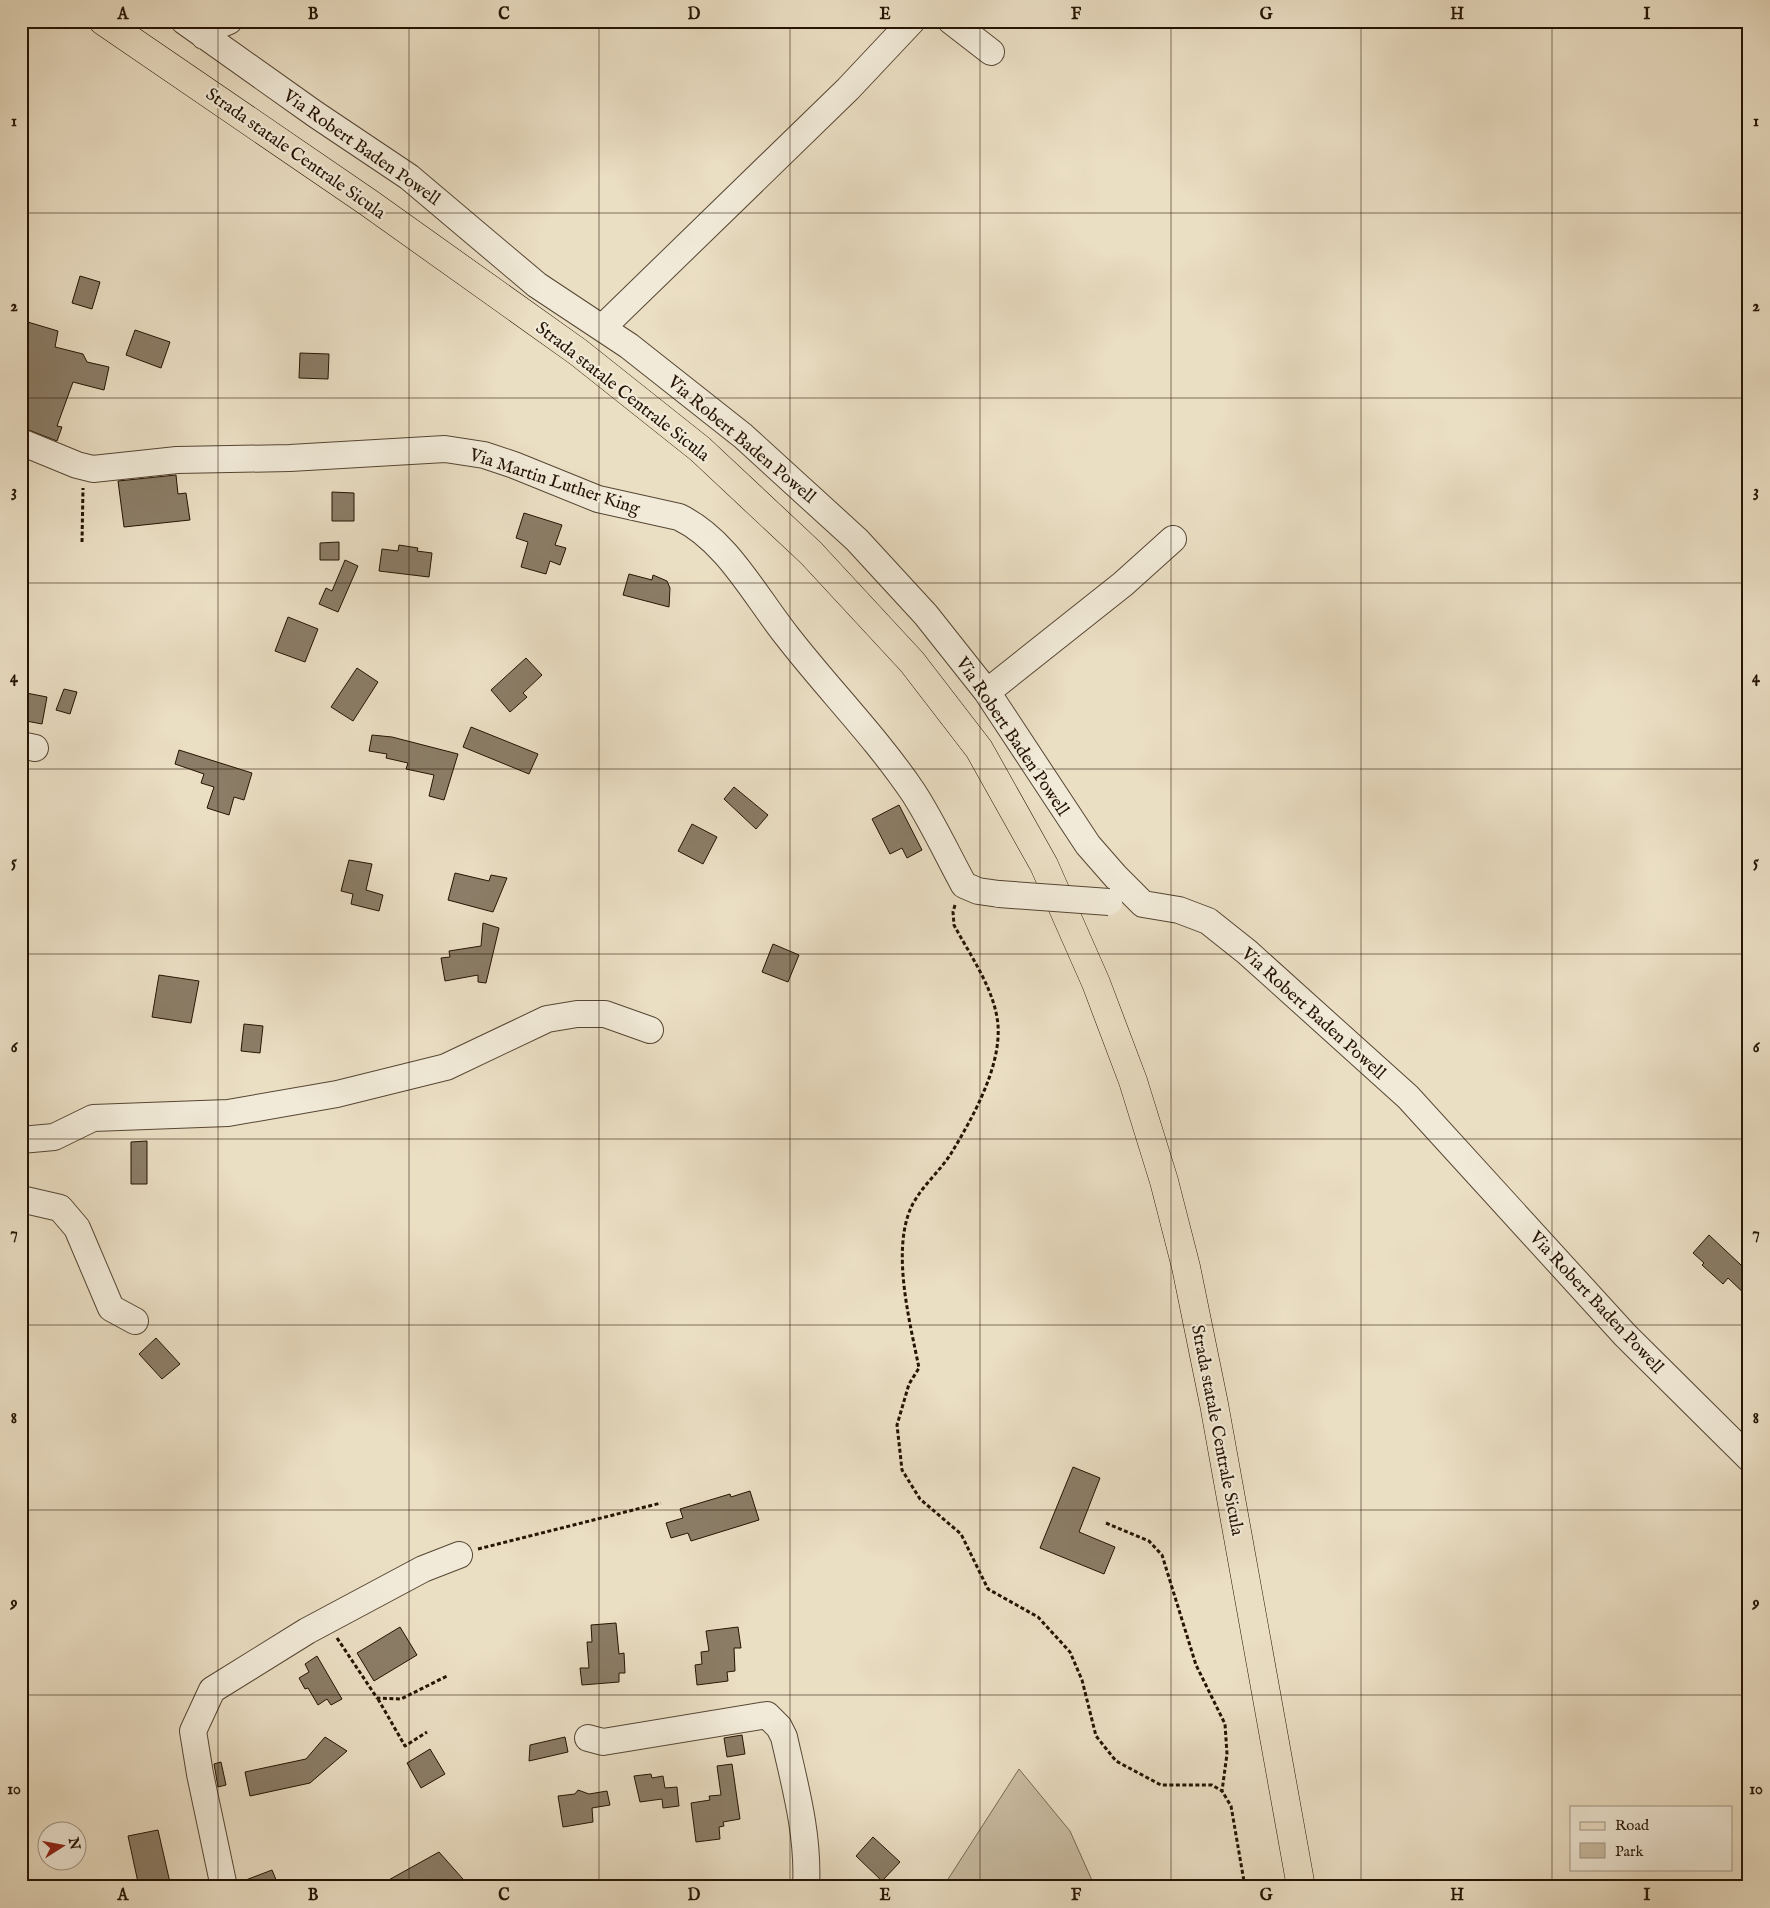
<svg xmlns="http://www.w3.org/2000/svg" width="1770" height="1908" font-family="'IM FELL English',serif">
<rect width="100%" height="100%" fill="#eadec3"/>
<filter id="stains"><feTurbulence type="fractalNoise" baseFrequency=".004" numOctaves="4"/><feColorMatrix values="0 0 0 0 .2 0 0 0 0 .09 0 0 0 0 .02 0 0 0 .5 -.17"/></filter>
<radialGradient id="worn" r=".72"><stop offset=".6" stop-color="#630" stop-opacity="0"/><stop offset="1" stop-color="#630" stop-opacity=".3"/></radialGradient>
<!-- green -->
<path fill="#c9bca2" stroke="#776852" d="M1019,1769L1070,1831L1095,1887H943Z"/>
<!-- building -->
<path fill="#8b7d67" stroke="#251403" d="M80,276L100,282L92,309L72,303Z
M21,320L58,331L55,347L83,354L87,362L109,367L104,390L73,382L57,426L62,427L57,441L21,427Z
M135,330L170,342L161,368L126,355Z
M300,353L329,354L328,379L299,378Z
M176,475L178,494L186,493L190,520L124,527L118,481Z
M332,492L354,493V521H332Z
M524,513L562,525L555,545L566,548L560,565L550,561L546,574L521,567L528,542L516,538Z
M339,542V560H320V543Z
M399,545L418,548L417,551L432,553L429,577L379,571L382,549L398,551Z
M345,560L358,566L338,612L319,604L326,588L332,591Z
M629,574L652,580L653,575L667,581L670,588L669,607L623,595Z
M288,617L318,629L305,662L275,651Z
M526,658L542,675L523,693L527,697L510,712L491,690Z
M357,668L378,682L353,721L331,707Z
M64,689L77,692L70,714L56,710Z
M21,692L47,697L42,724L21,720Z
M471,727L538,754L529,774L463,747Z
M372,735L392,737L458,754L444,800L429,796L434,775L406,769L408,763L386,758L387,754L369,751Z
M179,750L252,773L244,800L234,797L229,815L207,808L214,787L201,783L204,774L175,764Z
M734,787L768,815L756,829L724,799Z
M899,805L922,850L907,858L902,848L890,854L872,819Z
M692,824L717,837L703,864L678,851Z
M349,860L372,864L366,890L383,895L379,911L351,904L353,894L341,891Z
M455,873L489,881L491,875L507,878L493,912L448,900Z
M483,923L499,928L486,983L478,982V975L445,981L441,958L450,957L449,951L481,946Z
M773,944L799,955L788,982L762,972Z
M159,975L199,981L191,1023L152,1017Z
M244,1024L263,1026L260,1053L241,1051Z
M147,1141V1184H131V1142Z
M1709,1235L1741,1265L1749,1257V1298L1728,1278L1723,1284L1702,1265L1704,1263L1693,1253Z
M156,1338L180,1364L162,1379L139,1354Z
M1073,1467L1100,1478L1079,1532L1115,1547L1104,1574L1040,1548Z
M750,1491L759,1520L691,1541L688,1533L671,1538L666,1523L683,1518L680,1509L730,1494L731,1497Z
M616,1623L619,1654L624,1653L625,1673H619V1682L582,1685L580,1668H589L587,1642H592L591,1625Z
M400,1627L417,1655L374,1681L357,1653Z
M738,1627L741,1648H734L735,1671L727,1672L728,1681L697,1685L695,1665L702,1664L701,1652L709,1651L706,1631Z
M317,1656L342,1699L331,1705L327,1699L318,1705L308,1688L305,1689L299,1678L309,1672L305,1664Z
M742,1735L745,1754L727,1757L724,1738Z
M325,1737L347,1751L310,1783L250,1796L245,1772L306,1759Z
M565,1737L568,1752L529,1761L530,1745Z
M430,1749L445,1774L421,1788L407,1763Z
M221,1762L226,1785L218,1787L214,1764Z
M732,1764L740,1819L723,1822L724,1826L719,1827L720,1839L696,1842L691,1803L710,1800L709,1796L721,1795L717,1766Z
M651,1774L652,1778L663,1776L665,1788L677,1787L679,1806L663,1808L662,1799L640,1802L634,1776Z
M578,1790L589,1794L607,1791L610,1805L592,1808L593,1822L563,1827L558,1796L575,1794Z
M158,1830L171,1887H139L128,1836Z
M873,1837L900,1862L882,1881L856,1856Z
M439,1852L470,1887H376Z
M272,1870L279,1887H239L238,1883Z"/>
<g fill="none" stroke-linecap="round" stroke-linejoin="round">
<!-- minor casing -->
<g stroke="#564633" stroke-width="28">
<path id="minor" d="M184,21L315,114L409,177L537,285L629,346L743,436L857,540L926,615L987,692L1088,845L1116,877L1143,904L1179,910L1208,921L1247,952L1408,1097L1625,1335L1749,1458
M951,21L991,52
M204,36L217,26L229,21
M602,328L848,89L912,21
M21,442L77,465L93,469L177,460L290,458L445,449L484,455L514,465L598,499L679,517C727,540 755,596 787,636C828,689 875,736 913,792C932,821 947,854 964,885L978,891L999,894
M987,692L1123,584L1173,539
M21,745L35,748
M21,1140L54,1137L93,1118L228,1113L337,1094L446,1067L547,1019L577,1014H605L650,1030
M21,1199L60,1208L77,1228L111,1308L135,1321
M588,1738L603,1742L767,1715L779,1727L784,1737C795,1786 809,1835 806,1887
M224,1887L200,1774L193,1731L212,1690L307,1631L423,1569L459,1555"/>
</g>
<!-- major casing -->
<g stroke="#251403" stroke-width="29">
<path id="major" d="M103,21L369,203L578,352L700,449L811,553L912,662L979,749L1044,865L1096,983L1133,1081L1164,1181L1186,1267L1214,1404L1301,1887"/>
</g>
<!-- path -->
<path stroke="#251403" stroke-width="3" stroke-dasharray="4 2.5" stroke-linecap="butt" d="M82,542L83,488
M955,905L953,912L954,925C970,955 995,990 998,1025C1001,1067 973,1117 952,1152C940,1172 919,1188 910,1210C892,1254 910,1323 919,1368L909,1384L897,1425L902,1470L920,1499L961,1534L988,1589L1038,1617L1070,1652L1082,1680L1096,1736L1116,1761L1161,1785H1212L1222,1791L1231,1806L1245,1887
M1106,1523L1149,1541L1162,1555L1196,1665L1225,1724L1227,1754L1222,1791
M478,1549L661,1503
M337,1638L377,1698L401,1699L447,1676
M378,1699L405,1746L427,1732"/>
<!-- minor -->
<use href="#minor" stroke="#f1ead8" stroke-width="26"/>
<!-- major -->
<use href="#major" stroke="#eadec3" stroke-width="28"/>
<!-- minor-bridge casing -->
<g stroke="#564633" stroke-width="28" stroke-linecap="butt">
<path id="minor-bridge" d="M999,894L1109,902"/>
</g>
<!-- minor-bridge -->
<use href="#minor-bridge" stroke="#f1ead8" stroke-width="26"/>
</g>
<!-- grid -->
<path fill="none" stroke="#251403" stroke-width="1" stroke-opacity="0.55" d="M218,21V1887M409,21V1887M599,21V1887M790,21V1887M980,21V1887M1171,21V1887M1361,21V1887M1552,21V1887M21,213H1749M21,398H1749M21,583H1749M21,769H1749M21,954H1749M21,1139H1749M21,1325H1749M21,1510H1749M21,1695H1749"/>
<g text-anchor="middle" stroke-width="4.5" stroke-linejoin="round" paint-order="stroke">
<!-- street labels -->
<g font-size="18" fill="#251403" stroke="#f1ead8">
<text transform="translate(362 147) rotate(35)" y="6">Via Robert Baden Powell</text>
<text transform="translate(296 153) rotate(35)" y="6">Strada statale Centrale Sicula</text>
<text transform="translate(623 391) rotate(38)" y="6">Strada statale Centrale Sicula</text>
<text transform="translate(742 439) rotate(40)" y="6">Via Robert Baden Powell</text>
<text transform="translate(555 481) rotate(18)" y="6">Via Martin Luther King</text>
<text transform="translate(1013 736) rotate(56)" y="6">Via Robert Baden Powell</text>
<text transform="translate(1314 1013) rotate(42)" y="6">Via Robert Baden Powell</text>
<text transform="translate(1597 1302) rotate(47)" y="6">Via Robert Baden Powell</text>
<text transform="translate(1218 1430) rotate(79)" y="6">Strada statale Centrale Sicula</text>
</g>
</g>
<!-- margin -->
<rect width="1770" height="1908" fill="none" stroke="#eadec3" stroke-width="55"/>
<!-- legend -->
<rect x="1570" y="1806" width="162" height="65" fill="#f1ead8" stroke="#9f9483"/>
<rect x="1580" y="1822" width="25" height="8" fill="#eadec3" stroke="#9f9483"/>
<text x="1615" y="1830" font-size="15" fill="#251403">Road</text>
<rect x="1580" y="1843" width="25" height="15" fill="#c9bca2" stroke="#9f9483"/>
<text x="1615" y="1856" font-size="15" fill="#251403">Park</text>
<!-- north arrow -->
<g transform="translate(62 1846) rotate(79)"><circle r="24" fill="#f1ead8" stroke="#9f9483"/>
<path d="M0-4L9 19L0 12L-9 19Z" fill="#8f2418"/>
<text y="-8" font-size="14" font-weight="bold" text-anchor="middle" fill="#251403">N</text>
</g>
<rect x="28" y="28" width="1714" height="1852" fill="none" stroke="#251403" stroke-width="2"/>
<g font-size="16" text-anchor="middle" font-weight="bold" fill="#251403">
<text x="123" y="19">A</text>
<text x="313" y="19">B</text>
<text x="504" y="19">C</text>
<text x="694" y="19">D</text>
<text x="885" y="19">E</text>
<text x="1076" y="19">F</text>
<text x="1266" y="19">G</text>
<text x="1457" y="19">H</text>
<text x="1647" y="19">I</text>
<text x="14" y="126">1</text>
<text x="1756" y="126">1</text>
<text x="14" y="311">2</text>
<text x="1756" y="311">2</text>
<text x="14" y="496">3</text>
<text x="1756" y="496">3</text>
<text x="14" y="682">4</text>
<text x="1756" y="682">4</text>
<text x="14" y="867">5</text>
<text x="1756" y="867">5</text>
<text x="14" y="1052">6</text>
<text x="1756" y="1052">6</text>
<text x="14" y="1238">7</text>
<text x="1756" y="1238">7</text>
<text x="14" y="1423">8</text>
<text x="1756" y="1423">8</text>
<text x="14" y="1608">9</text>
<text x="1756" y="1608">9</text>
<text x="14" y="1794">10</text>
<text x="1756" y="1794">10</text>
<text x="123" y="1900">A</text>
<text x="313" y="1900">B</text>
<text x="504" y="1900">C</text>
<text x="694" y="1900">D</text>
<text x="885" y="1900">E</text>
<text x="1076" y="1900">F</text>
<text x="1266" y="1900">G</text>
<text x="1457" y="1900">H</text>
<text x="1647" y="1900">I</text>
</g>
<rect width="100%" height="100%" filter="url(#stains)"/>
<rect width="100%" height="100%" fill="url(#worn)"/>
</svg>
